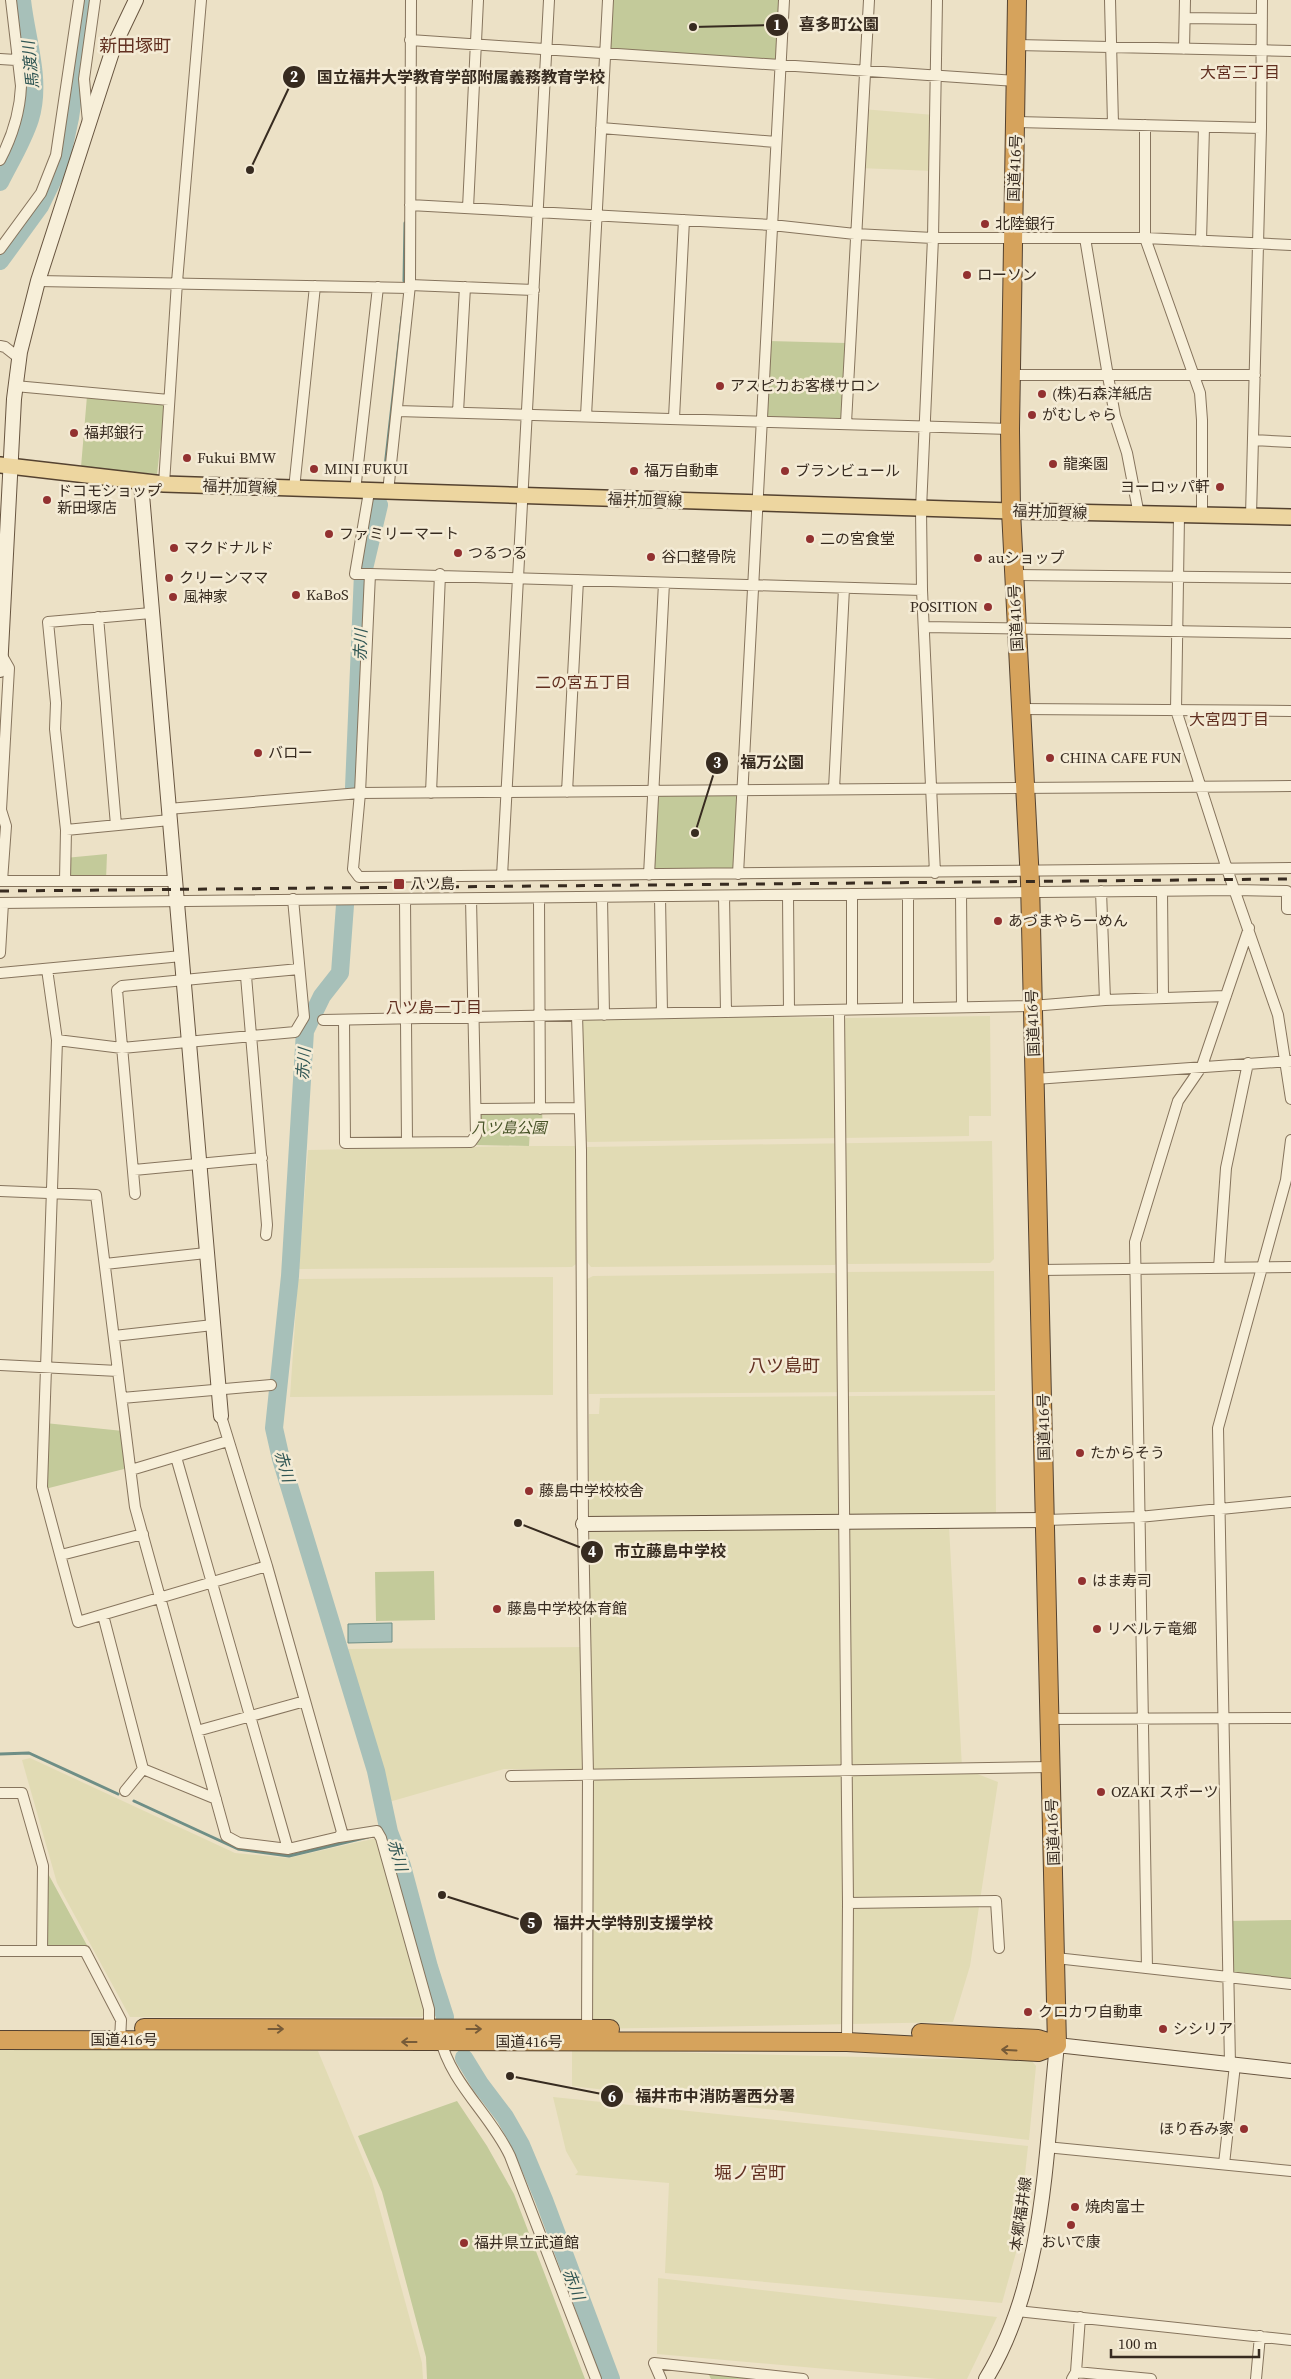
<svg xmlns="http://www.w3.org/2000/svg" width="1291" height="2379" font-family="'Source Serif 4','Noto Sans JP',serif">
<rect width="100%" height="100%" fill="#ece1c6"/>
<!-- farmland -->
<path fill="#e1dbb4" d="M862,109L934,115L933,171L859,168Z
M663,1015L833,1018L835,1021L842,1022L846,1018L990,1016L991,1116H969V1136L588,1142L585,1140L582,1016Z
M992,1141L994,1259L990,1263L848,1264L845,1261H838L835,1265L591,1267L587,1262L586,1147Z
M529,1146H576V1264L572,1267L299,1269L308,1150Z
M994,1271L995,1391L589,1394L587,1279L593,1276L835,1273L837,1275H845L848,1272Z
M553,1277V1395L290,1397L298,1279Z
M995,1395L996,1513L851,1515L847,1512H840L835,1516L593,1518L589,1515V1414H599L600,1398Z
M949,1526L962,1768L998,1782L970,1966L953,2022L589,2029L583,1769H504L389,1802L345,1649L585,1647L590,1532Z
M30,1758L235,1853L288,1858L377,1838L425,2012L422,2017H130L57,1883L22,1760Z
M0,2049L318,2051L372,2181L422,2363L423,2379H0Z
M572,2050L1032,2061L1036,2066L1029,2140L572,2086Z
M553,2097L1028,2146L1017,2249L1002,2303L665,2273L669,2183L575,2175L578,2172L566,2151Z
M658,2278L997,2317L967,2379H938L657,2354Z"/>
<!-- green -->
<path fill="#c3ca9a" d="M609,0H781L776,66L606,54Z
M769,341L846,343L842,420L766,419Z
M87,396L165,404L157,474L81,467Z
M742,790L738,874L649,875L653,791Z
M107,854L106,880H65V858Z
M476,1110L542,1111L543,1129H530L529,1146L476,1145Z
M45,1423L123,1431L124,1469L45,1489Z
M434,1571L435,1620L376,1621L375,1572Z
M45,1868L89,1949L42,1948Z
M1291,1920V1984L1229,1977L1228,1921Z
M457,2101L487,2146L514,2194L585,2379H427L426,2357L382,2192L358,2136Z
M708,2373L801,2379H711Z"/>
<!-- water -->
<path fill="#a7c0b9" stroke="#6e8e86" d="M392,1623V1642L348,1643V1624Z"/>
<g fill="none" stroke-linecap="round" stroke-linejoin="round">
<!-- stream -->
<path stroke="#6e8e86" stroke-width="3" d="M404,281L405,223
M385,467L402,317
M0,1754L29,1753L118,1794
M134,1801L238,1849L289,1856L368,1837
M387,1833L389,1832"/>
<!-- river -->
<path stroke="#a7c0b9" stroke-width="18" d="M0,182C10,162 23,141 30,119C42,80 26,39 22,0
M0,261L40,206L60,165L70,118L87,0
M354,788L363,573L379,505
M345,905L340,973L322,996L305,1031L290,1276L274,1428L281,1459L376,1771L389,1832L402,1866L429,1967L445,2017
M464,2058L480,2084L505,2117L521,2145L544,2200L611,2379"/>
<!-- street casing -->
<g stroke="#86745d" stroke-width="12">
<path id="street" d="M1110,0L1113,124
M1185,18L1262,19
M410,40L1016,81
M1017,45L1291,51
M1184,49L1185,0
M0,59L16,60
M88,122L84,79L95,0
M1017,122L1261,128
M1145,125V238L1200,393L1202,420V516
M601,128L776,142
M0,160C12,137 20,111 21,86L11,0
M410,205L772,225L855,234L933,238H1145L1291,245
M468,208L478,0
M1085,238L1108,376L1115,416L1127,453L1139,515
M1201,241L1204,127
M0,249L41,193L56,155L79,0
M38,281L410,288
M410,285L534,290
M0,346L5,347L19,358
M1011,375H1255
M15,386L169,400
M397,411L1010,429
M458,412L465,287
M586,416L608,0
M674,418L684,220
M846,423L869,0
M1253,440L1291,442
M164,484L177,282L201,0
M294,489L315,286
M355,491L378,287
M369,492L355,574H370
M388,492L410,285L411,0
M1179,516L1176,710L1227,869L1278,1015L1291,1099
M1251,516L1261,128L1262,0
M1014,575L1291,578
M922,590L370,574L360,793L353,869L359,877L1291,868
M98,617L116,825
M924,627L1291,633
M1,654L9,668L1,810L6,826L2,881
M1021,709L1291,711
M834,789L844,588
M567,792L578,580
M431,793L440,574
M168,809L360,793L1291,786
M66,830L170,820
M935,873L922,590L921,509L933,238L937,0
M738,874L784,0
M649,875L664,583
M502,876L549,0
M65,880L66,830L55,729L56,703L48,622L151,613
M0,881H175
M1101,891L1105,1000
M1162,891L1163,998
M961,893L962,1007
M908,894V1008
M788,895L789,1011
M724,896L726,1012
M602,897L604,1015
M660,897L662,1013
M539,898L540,1109
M405,900L407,1142
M0,903L1235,890L1287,891V909H1291
M0,953L3,903
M47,969L57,1040L42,1487L78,1622L267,1566
M0,973L182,956
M246,976L267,1225L266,1235
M852,1009V894
M839,1010L848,1903L847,2042
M577,1015L581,1150L583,1524L588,1774L587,2034
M323,1020L1032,1006L1105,1000L1226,996
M344,1020L345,1143L471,1142L476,1135L471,899
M57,1040L122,1048L295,1032L304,1017L293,899
M1035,1079L1291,1061
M476,1109L579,1108
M134,1170L262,1158
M0,1191L96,1195L135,1507L226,1836L239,1843L288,1849L339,1837L342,1832L267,1566L221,1416
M135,1194L117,990L122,986L299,969
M105,1264L206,1253
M1219,1268L1226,1168L1248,1063
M1040,1270L1291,1267
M114,1336L213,1325
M0,1365L118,1371
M122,1398L271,1385
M176,1457L288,1849
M131,1470L228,1441
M1046,1520L1139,1517L1291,1502
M61,1555L143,1534
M103,1615L143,1769L125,1791
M1050,1719L1291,1718
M197,1731L305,1701
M143,1769L216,1799
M511,1776L1051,1767
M0,1793H22L43,1866L42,1951
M339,1837L377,1831L381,1838L429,2009V2029
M848,1903L996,1901L999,1948
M0,1951H85L121,2020L120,2041
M1056,1958L1291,1984
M1147,1968L1135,1242L1178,1101L1202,1066L1249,928
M440,2037C450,2083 491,2115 510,2156L596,2379
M1230,2065L1218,1428L1286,1180L1291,1140
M1046,2147L1291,2171
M1224,2164L1235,2065
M1017,2311L1291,2340
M1076,2372L1151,2379
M661,2379L654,2363L803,2379
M1072,2379L1076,2372L1080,2317
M1256,2379L1260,2336"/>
</g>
<!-- secondary casing -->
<g stroke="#685540" stroke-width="16">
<path id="secondary" d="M141,483L221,1416
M0,670L14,399L20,352L38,281L100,89L114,46L136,0
M583,1524L1046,1520
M986,2379C1045,2282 1045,2156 1057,2045L1291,2071"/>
</g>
<!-- primary casing -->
<g stroke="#544230" stroke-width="18">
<path id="primary" d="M0,465L164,484L1011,511L1291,517"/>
</g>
<!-- highway casing -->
<g stroke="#544230" stroke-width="20">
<path id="highway" d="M1017,0L1010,429L1011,511L1030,882L1057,2045
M144,2028L610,2029
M921,2033L1038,2039L1057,2045
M0,2040L847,2042L1038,2052L1057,2045"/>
</g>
<!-- street -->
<use href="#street" stroke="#f7efd9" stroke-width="10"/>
<!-- secondary -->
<use href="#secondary" stroke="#f7efd9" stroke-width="14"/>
<!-- primary -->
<use href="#primary" stroke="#edd6a0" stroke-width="15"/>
<!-- highway -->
<use href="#highway" stroke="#d6a35c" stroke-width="18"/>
<!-- rail -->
<path stroke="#372b20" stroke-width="3" stroke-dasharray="9 9" stroke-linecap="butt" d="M0,891L1291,879"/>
</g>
<!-- one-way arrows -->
<defs><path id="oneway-shaft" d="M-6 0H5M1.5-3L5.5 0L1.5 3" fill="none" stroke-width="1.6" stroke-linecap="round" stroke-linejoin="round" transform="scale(1.25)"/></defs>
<g stroke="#775b38">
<use href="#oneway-shaft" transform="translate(276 2029)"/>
<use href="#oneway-shaft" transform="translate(474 2029)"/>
<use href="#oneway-shaft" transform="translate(409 2042) rotate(180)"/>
<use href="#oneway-shaft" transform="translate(1009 2050) rotate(-177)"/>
</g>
<!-- markers -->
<g fill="#923130" stroke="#f4ebd5" stroke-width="2">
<circle cx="985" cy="224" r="5"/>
<circle cx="967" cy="275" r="5"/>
<circle cx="720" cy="386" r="5"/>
<circle cx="1042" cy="394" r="5"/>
<circle cx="1032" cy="415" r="5"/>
<circle cx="74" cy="433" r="5"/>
<circle cx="187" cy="458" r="5"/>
<circle cx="1053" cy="464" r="5"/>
<circle cx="314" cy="469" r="5"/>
<circle cx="634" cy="471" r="5"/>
<circle cx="785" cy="471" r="5"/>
<circle cx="1220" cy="487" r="5"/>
<circle cx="47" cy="500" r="5"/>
<circle cx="329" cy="534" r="5"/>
<circle cx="810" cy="539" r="5"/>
<circle cx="174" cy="548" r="5"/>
<circle cx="458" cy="553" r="5"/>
<circle cx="651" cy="557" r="5"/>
<circle cx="978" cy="558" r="5"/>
<circle cx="169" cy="578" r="5"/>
<circle cx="296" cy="595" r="5"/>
<circle cx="173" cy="597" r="5"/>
<circle cx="988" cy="607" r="5"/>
<circle cx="258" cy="753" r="5"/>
<circle cx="1050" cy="758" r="5"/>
<rect x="393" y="878" width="12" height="12" rx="2.5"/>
<circle cx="998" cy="921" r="5"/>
<circle cx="1080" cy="1453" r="5"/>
<circle cx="529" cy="1491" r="5"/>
<circle cx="1082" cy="1581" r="5"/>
<circle cx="497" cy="1609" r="5"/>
<circle cx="1097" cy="1629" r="5"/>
<circle cx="1101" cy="1792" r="5"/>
<circle cx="1028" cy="2012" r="5"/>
<circle cx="1163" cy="2029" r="5"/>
<circle cx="1244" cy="2129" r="5"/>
<circle cx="1075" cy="2207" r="5"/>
<circle cx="1071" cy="2225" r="5"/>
<circle cx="464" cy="2243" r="5"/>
</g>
<g text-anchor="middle" stroke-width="5" stroke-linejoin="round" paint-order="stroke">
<!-- street labels -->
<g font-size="15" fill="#372b20" stroke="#f4ebd5">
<text transform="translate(1015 168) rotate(-88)" y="5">国道416号</text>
<text transform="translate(240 487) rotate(2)" y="5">福井加賀線</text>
<text transform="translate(645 500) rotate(2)" y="5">福井加賀線</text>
<text transform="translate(1050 512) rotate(2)" y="5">福井加賀線</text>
<text transform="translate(1016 618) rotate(-93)" y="5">国道416号</text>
<text transform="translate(1033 1023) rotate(-92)" y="5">国道416号</text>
<text transform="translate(1044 1427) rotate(-91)" y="5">国道416号</text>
<text transform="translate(1053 1832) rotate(-92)" y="5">国道416号</text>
<text x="124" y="2045">国道416号</text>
<text x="529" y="2047">国道416号</text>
<text transform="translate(1021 2214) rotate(-82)" y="5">本郷福井線</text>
</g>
<!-- poi labels -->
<g font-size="15" fill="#372b20" stroke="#f4ebd5" text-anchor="start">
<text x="995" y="229">北陸銀行</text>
<text x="977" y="280">ローソン</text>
<text x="730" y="391">アスピカお客様サロン</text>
<text x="1052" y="399">(株)石森洋紙店</text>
<text x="1042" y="420">がむしゃら</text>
<text x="84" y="438">福邦銀行</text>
<text x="197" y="463">Fukui BMW</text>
<text x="1063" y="469">龍楽園</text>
<text x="324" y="474">MINI FUKUI</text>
<text x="644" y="476">福万自動車</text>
<text x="795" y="476">ブランビュール</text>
<text x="1210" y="492" text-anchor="end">ヨーロッパ軒</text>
<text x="57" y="496">ドコモショップ<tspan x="57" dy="17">新田塚店</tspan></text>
<text x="339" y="539">ファミリーマート</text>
<text x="820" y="544">二の宮食堂</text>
<text x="184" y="553">マクドナルド</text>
<text x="468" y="558">つるつる</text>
<text x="661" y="562">谷口整骨院</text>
<text x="988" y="563">auショップ</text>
<text x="179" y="583">クリーンママ</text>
<text x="306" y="600">KaBoS</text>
<text x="183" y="602">風神家</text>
<text x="978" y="612" text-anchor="end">POSITION</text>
<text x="268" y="758">バロー</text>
<text x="1060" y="763">CHINA CAFE FUN</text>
<text x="410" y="889">八ツ島</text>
<text x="1008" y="926">あづまやらーめん</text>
<text x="1090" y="1458">たからそう</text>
<text x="539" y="1496">藤島中学校校舎</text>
<text x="1092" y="1586">はま寿司</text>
<text x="507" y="1614">藤島中学校体育館</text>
<text x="1107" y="1634">リベルテ竜郷</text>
<text x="1111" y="1797">OZAKI スポーツ</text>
<text x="1038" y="2017">クロカワ自動車</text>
<text x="1173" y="2034">シシリア</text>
<text x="1234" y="2134" text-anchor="end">ほり呑み家</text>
<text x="1085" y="2212">焼肉富士</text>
<text x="1071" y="2247" text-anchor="middle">おいで康</text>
<text x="474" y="2248">福井県立武道館</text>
</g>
<!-- park labels -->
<g font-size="15" font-style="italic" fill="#475327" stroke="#f4ebd5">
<text x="509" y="1133">八ツ島公園</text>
</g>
<!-- water labels -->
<g font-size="16" font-style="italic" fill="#305654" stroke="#f4ebd5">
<text transform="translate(30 65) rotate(-96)" y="6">馬渡川</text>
<text transform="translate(360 645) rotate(-88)" y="6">赤川</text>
<text transform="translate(303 1064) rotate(-86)" y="6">赤川</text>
<text transform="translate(285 1466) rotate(74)" y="6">赤川</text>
<text transform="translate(398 1855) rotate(74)" y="6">赤川</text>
<text transform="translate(574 2284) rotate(69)" y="6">赤川</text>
</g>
<!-- neighbourhood labels -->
<g font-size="16" fill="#623021" stroke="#f4ebd5">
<text x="1240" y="78">大宮三丁目</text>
<text x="583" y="688">二の宮五丁目</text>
<text x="1229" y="725">大宮四丁目</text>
<text x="434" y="1013">八ツ島一丁目</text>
</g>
<!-- quarter labels -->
<g font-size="18" fill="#623021" stroke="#f4ebd5">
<text x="135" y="52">新田塚町</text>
<text x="784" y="1372">八ツ島町</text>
<text x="750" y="2179">堀ノ宮町</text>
</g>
</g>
<!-- callouts -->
<path fill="none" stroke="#372b20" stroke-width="2" d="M693 27L777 25M250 170L294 77M695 833L717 763M518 1523L592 1552M442 1895L531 1923M510 2076L612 2096"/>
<g fill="#372b20" stroke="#f4ebd5" stroke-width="2">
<circle cx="693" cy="27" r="5"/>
<circle cx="250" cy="170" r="5"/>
<circle cx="695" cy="833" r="5"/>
<circle cx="518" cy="1523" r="5"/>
<circle cx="442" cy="1895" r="5"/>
<circle cx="510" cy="2076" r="5"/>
<circle cx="777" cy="25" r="12"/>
<circle cx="294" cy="77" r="12"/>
<circle cx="717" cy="763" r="12"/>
<circle cx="592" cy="1552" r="12"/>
<circle cx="531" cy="1923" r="12"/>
<circle cx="612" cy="2096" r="12"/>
</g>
<g font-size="15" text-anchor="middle" font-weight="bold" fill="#fff">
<text x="777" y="30">1</text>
<text x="294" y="82">2</text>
<text x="717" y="768">3</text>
<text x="592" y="1557">4</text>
<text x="531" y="1928">5</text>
<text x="612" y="2102">6</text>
</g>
<g font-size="16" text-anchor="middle" font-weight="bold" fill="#372b20" stroke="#f4ebd5" stroke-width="5" stroke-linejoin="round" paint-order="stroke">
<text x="839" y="30">喜多町公園</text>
<text x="461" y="83">国立福井大学教育学部附属義務教育学校</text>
<text x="772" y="768">福万公園</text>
<text x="670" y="1557">市立藤島中学校</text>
<text x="633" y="1929">福井大学特別支援学校</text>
<text x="715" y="2102">福井市中消防署西分署</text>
</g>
<!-- scale -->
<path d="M1111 2349v8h148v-8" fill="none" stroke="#372b20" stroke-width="2.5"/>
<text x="1118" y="2349" font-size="15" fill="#372b20" stroke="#f4ebd5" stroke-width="4" paint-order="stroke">100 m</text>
</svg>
